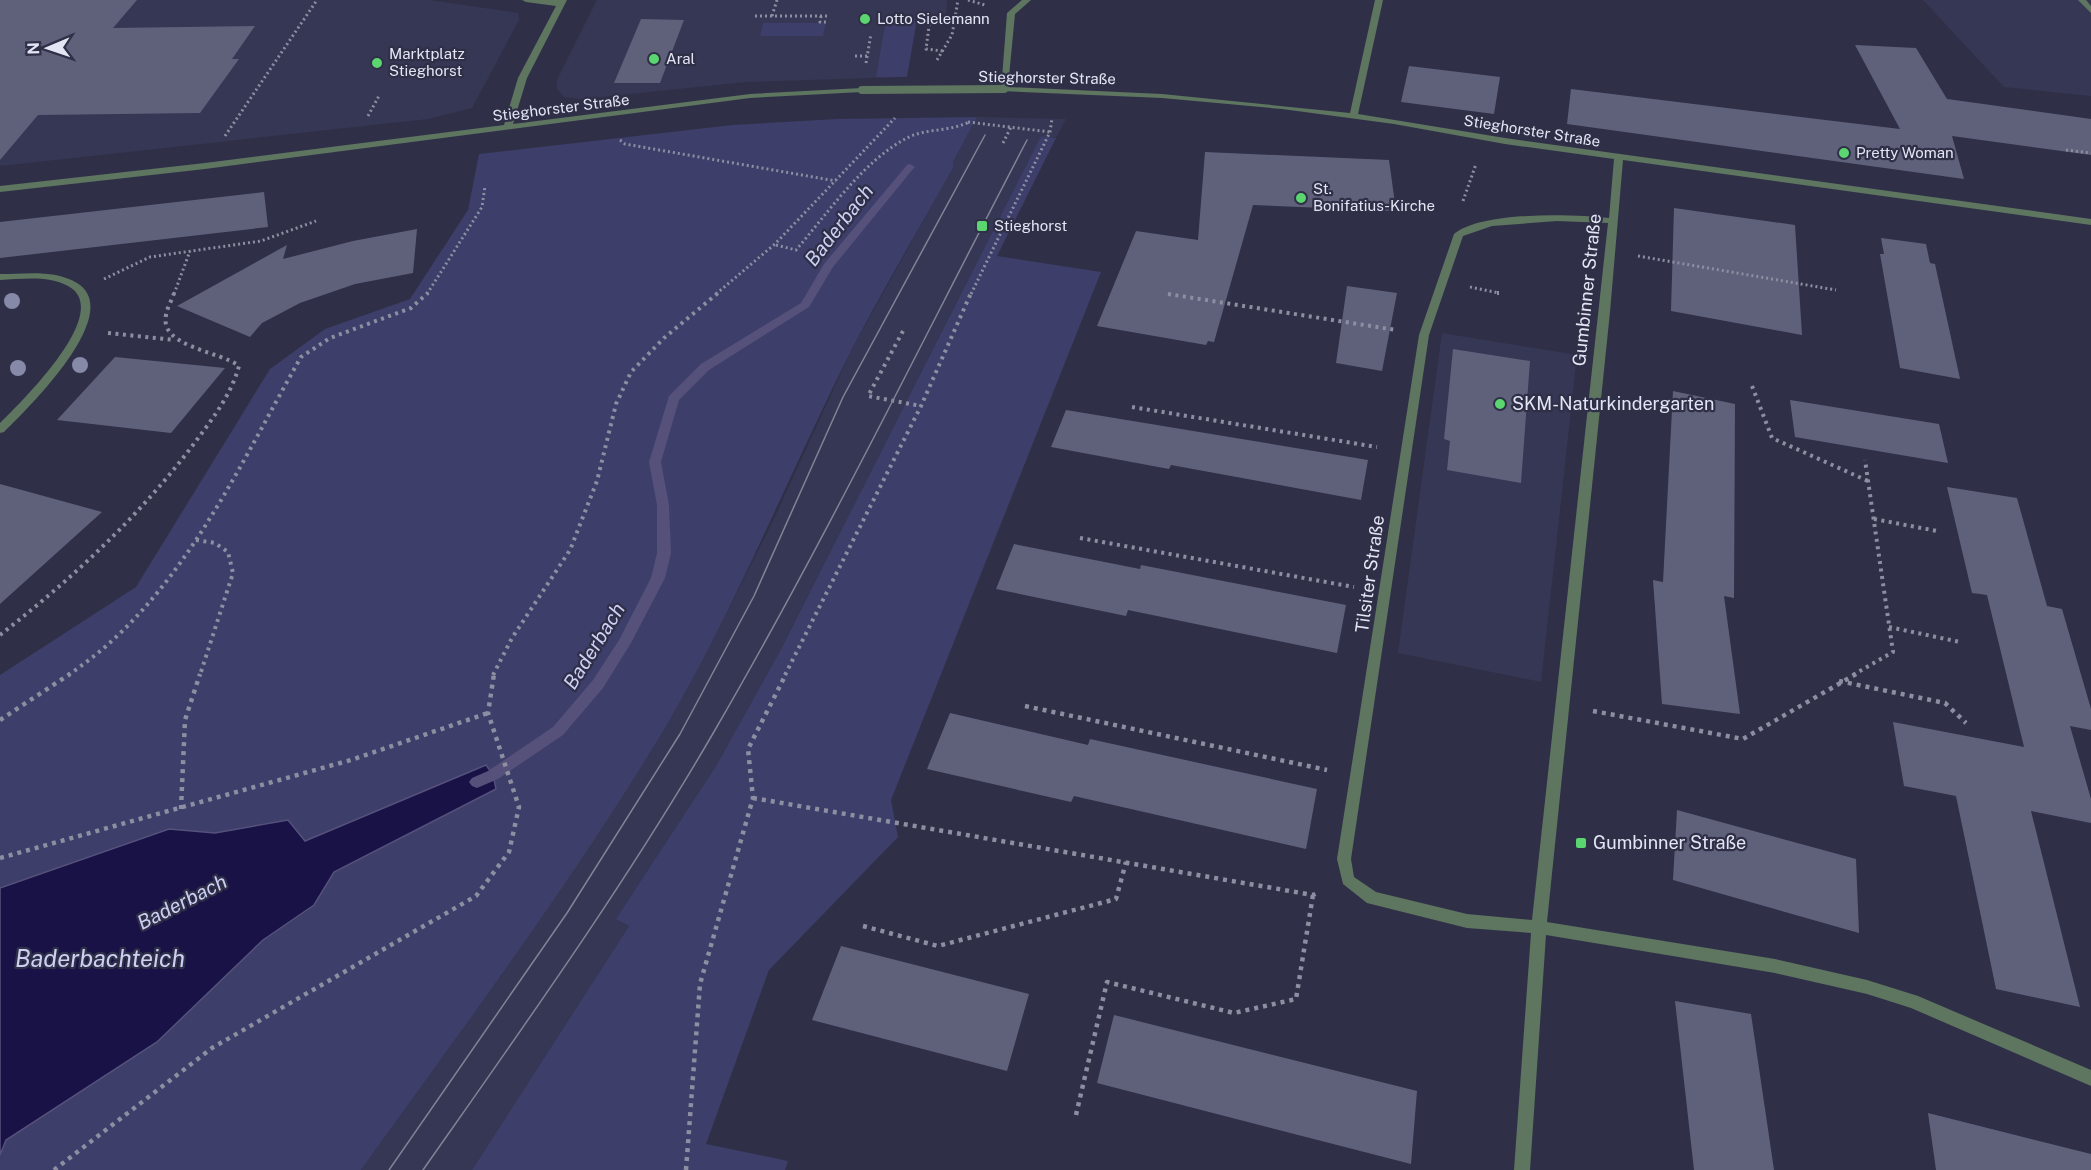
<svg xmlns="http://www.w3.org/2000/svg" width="2091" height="1170" font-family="'Public Sans',sans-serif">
<rect width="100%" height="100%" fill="#2f3047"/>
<!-- built -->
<path fill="#363754" d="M0,0H429L518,13L519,20L472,108L428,119L0,166Z
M597,0H947L946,20H915L903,77L746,82L581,99L564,97L557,89V80Z
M1923,0H2091V96L2004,87Z
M977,117L1066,119L1056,138L1041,136L780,651L716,766L617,919L629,926L472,1170H361L501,976L649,755L715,636L772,523L853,347L953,168V162Z
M1442,333L1577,355L1541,682L1398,653Z"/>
<!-- green -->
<path fill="#3d3e69" d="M886,19H917L907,77H876Z
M763,23H826L823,36H760Z
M977,117L953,162V168C920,227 885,286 853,347C784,483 729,626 648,756C560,898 459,1034 361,1170H0V675L136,587L270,369L325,329L410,299L468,210L479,154L732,125L837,119Z
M1041,136L1056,138L997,256L1101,272L891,800L898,837L769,970L706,1144L788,1161L785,1170H472L629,926L616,919L716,766L780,651Z"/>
<!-- water -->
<path fill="#181247" stroke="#55517b" stroke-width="1.5" d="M486,765L493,775L496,789L334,872L314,905L263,940L157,1042L6,1140L0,1155V888L169,829L215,833L288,820L305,841Z"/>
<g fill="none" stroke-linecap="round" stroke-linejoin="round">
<!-- stream -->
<path fill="#55517b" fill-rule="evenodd" d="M910,164L915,167L913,169L833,267L809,307L709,370L679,400L661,462L669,505L671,553L665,578L631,643L603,688L563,735L498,779L477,788L472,786L469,782L472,778L488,771L553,727L593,680L619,640L651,578L657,553V505L649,462L669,396L701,364L801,303L824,264L907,165Z"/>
</g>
<!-- building -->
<path fill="#5f617b" d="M0,0H137L113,28L255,26L232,59H239L200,113L38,115L0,160Z
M641,19L684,20L660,83H614Z
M1855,45L1916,48L1947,99L2091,119V155L1952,136L1964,179L1567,124L1571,89L1900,129Z
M1409,66L1500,77L1494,114L1401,102Z
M1205,152L1389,160L1396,211L1253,205L1214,342L1208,341L1206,345L1097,326L1136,231L1198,240Z
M264,192L268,227L0,258V222Z
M1674,208L1795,225L1802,335L1671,311Z
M417,229L413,273L355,284L300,303L262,323L250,337L177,306L287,245L283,259L353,241Z
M1881,238L1926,244L1930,263L1935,264L1960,379L1900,368L1880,254H1884Z
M1347,286L1397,293L1382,371L1336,363Z
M1453,349L1530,361L1521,483L1447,470L1450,441L1444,439Z
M115,357L225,368L171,433L57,420Z
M1673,391L1735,404L1734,598L1724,596L1740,714L1662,704L1653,580L1663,582Z
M1790,400L1939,424L1948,463L1795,437Z
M1066,410L1368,460L1361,500L1171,465L1169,469L1051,447Z
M0,484L102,512L0,604Z
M1947,487L2017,498L2047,606L2062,609L2091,709V730L2070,726L2091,799V823L2031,811L2080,1007L1996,989L1956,796L1904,786L1893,722L2024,747L1987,595L1972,593Z
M1014,544L1140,569L1141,565L1346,605L1337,653L1128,610L1126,616L996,589Z
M950,713L1088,745L1090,739L1317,789L1306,849L1074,796L1071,802L927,769Z
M1677,810L1856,859L1859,933L1673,880Z
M841,946L1029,994L1007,1071L812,1020Z
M1675,1001L1751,1014L1774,1170H1694Z
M1114,1015L1417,1091L1411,1164L1097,1083Z
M1928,1113L2091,1154V1170H1936Z"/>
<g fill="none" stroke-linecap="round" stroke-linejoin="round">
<!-- path-far2 -->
<path stroke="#8d8ea1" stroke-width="3" stroke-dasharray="2 3" stroke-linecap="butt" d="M968,0L985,5
M755,16H828
M772,16L777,0
M821,16L820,22H827
M930,19L926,49L943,51
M855,56H868
M937,60L952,35L958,0
M866,63L871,34
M368,116L380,94
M968,122L1050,132
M225,136L317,0
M620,140L625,144L836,181
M1003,143L1011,127
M2066,150L2091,153
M1463,201L1476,164
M776,245L796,250C827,214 864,160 907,138C926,128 949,132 969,122
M1638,256L1836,290
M104,279L150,257L261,241L316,221
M1470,287L1499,293
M174,294L190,251
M427,294L482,207L485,186
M716,294L775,244L895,118
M971,294L1050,132L1052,118"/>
<!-- path-far1 -->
<path stroke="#8d8ea1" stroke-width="4" stroke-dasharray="3 4.5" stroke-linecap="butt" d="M1497,293H1499
M1168,294L1396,330
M903,331L868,396L921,406
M108,333L175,340
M1752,386L1772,438L1868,481
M1132,407L1377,447
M1874,519L1937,531
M1080,538L1354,587
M196,540L215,543L228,552L233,573L200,675
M1889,627L1960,642
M0,635C73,578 140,516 196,441C213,418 231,395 239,366C220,351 159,347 166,315C167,308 172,300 174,293
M68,675C179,602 237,469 301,357L330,338L411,308L428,293
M493,675L512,638L570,550L597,481L616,404L631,372L664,338L718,293
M785,675L921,406L971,293
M1853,675L1893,652L1865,460"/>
<!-- path -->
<path stroke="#8d8ea1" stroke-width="4.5" stroke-dasharray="4 5" stroke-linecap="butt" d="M1839,681L1945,703L1966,723
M1025,706L1327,770
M1593,711L1743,739L1856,674
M0,720L70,674
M753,798L1313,895L1320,892
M181,809L185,720L200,674
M0,858L351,760L488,713
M863,926L938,946L1116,899L1126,862
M1076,1115L1107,982L1234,1013L1296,999L1313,895
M54,1170L212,1048L476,896L509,852L519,807L488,713L494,674
M686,1170L700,984L753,798L748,749L786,674"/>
<!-- street -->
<path fill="#5e7560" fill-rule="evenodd" d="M522,0H567L527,78L513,124L750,94L862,88L866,90L862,92L750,98L205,169L0,192V186L205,163L504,125L518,78L556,6L526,2Z
M1022,0H1031L1015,14L1008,87L1162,94L1350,113L1375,0H1383L1358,114L1505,138L2091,219V225L1623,160L1610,312L1547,922L1775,959L1867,980L1918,996L2091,1070V1086L1911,1008L1867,994L1775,973L1546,935L1530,1170H1514L1531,933L1467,928L1367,903L1343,884L1337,859L1419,335L1454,234C1482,211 1573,214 1609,218L1614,159L1505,144L1394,124L1282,109L1162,98L1001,91L1007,13ZM1557,221L1608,223L1532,920L1467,914L1376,892L1354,877L1351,859L1429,335L1463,236L1492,226Z
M2078,0H2086L2091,6V13Z
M0,274C24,274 55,269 77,283C126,313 27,409 4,432L0,433V423C20,403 115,311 68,286C48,275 21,279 0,280Z"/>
<!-- tram -->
<path stroke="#828396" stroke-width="1.5" d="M389,1170L567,913L680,734L754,596L843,397L985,135
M423,1170C524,1026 627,882 715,730C827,537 924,337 1027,140"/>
<!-- street-bridge -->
<path stroke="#5e7560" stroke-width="8" d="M862,90L1004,89"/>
</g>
<!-- trees -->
<g fill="#8689a7">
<circle cx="12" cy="301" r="8"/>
<circle cx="80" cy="365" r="8"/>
<circle cx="18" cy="368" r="8"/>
</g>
<!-- markers -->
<g fill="#5ad56f" stroke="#2f3047" stroke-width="2">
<circle cx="865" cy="19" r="6"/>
<circle cx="654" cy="59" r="6"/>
<circle cx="377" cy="63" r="6"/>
<circle cx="1844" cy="153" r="6"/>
<circle cx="1301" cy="198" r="6"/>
<rect x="976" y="220" width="12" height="12" rx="3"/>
<circle cx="1500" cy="404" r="6"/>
<rect x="1575" y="837" width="12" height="12" rx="3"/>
</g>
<g text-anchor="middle" stroke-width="4.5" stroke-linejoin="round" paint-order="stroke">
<!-- far-poi labels -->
<g font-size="15" fill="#e4e5f4" stroke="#2f3047" text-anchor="start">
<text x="877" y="24">Lotto Sielemann</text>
<text x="389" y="59">Marktplatz<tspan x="389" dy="17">Stieghorst</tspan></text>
<text x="666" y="64">Aral</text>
<text x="1856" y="158">Pretty Woman</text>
<text x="1313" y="194">St.<tspan x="1313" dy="17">Bonifatius-Kirche</tspan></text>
<text x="994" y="231">Stieghorst</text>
</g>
<!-- far-street labels -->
<g font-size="15" fill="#e4e5f4" stroke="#2f3047">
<text transform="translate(1047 78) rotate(1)" y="5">Stieghorster Straße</text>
<text transform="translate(561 108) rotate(-7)" y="5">Stieghorster Straße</text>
<text transform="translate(1532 131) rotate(9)" y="5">Stieghorster Straße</text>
</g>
<!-- street labels -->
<g font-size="18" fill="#e4e5f4" stroke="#2f3047">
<text transform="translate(1587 290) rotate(-84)" y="6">Gumbinner Straße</text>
<text transform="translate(1370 574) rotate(-82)" y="6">Tilsiter Straße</text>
</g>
<!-- poi labels -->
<g font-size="18" fill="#e4e5f4" stroke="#2f3047" text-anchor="start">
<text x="1512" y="410">SKM-Naturkindergarten</text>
<text x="1593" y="849">Gumbinner Straße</text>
</g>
<!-- water labels -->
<g font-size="20" font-style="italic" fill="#cdd0f4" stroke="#2f3047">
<text transform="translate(839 225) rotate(-52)" y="7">Baderbach</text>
<text transform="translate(594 646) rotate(-58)" y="7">Baderbach</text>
<text transform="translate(182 902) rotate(-27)" y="7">Baderbach</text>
</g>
<!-- near-water labels -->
<g font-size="24" font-style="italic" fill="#cdd0f4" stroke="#2f3047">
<text x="100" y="967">Baderbachteich</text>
</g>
</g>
<!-- north arrow -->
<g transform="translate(48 48) rotate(268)" stroke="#2f3047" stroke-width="4.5" paint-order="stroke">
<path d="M0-4.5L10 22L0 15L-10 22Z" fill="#e4e5f4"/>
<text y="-9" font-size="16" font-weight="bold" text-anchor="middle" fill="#e4e5f4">N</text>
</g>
</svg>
